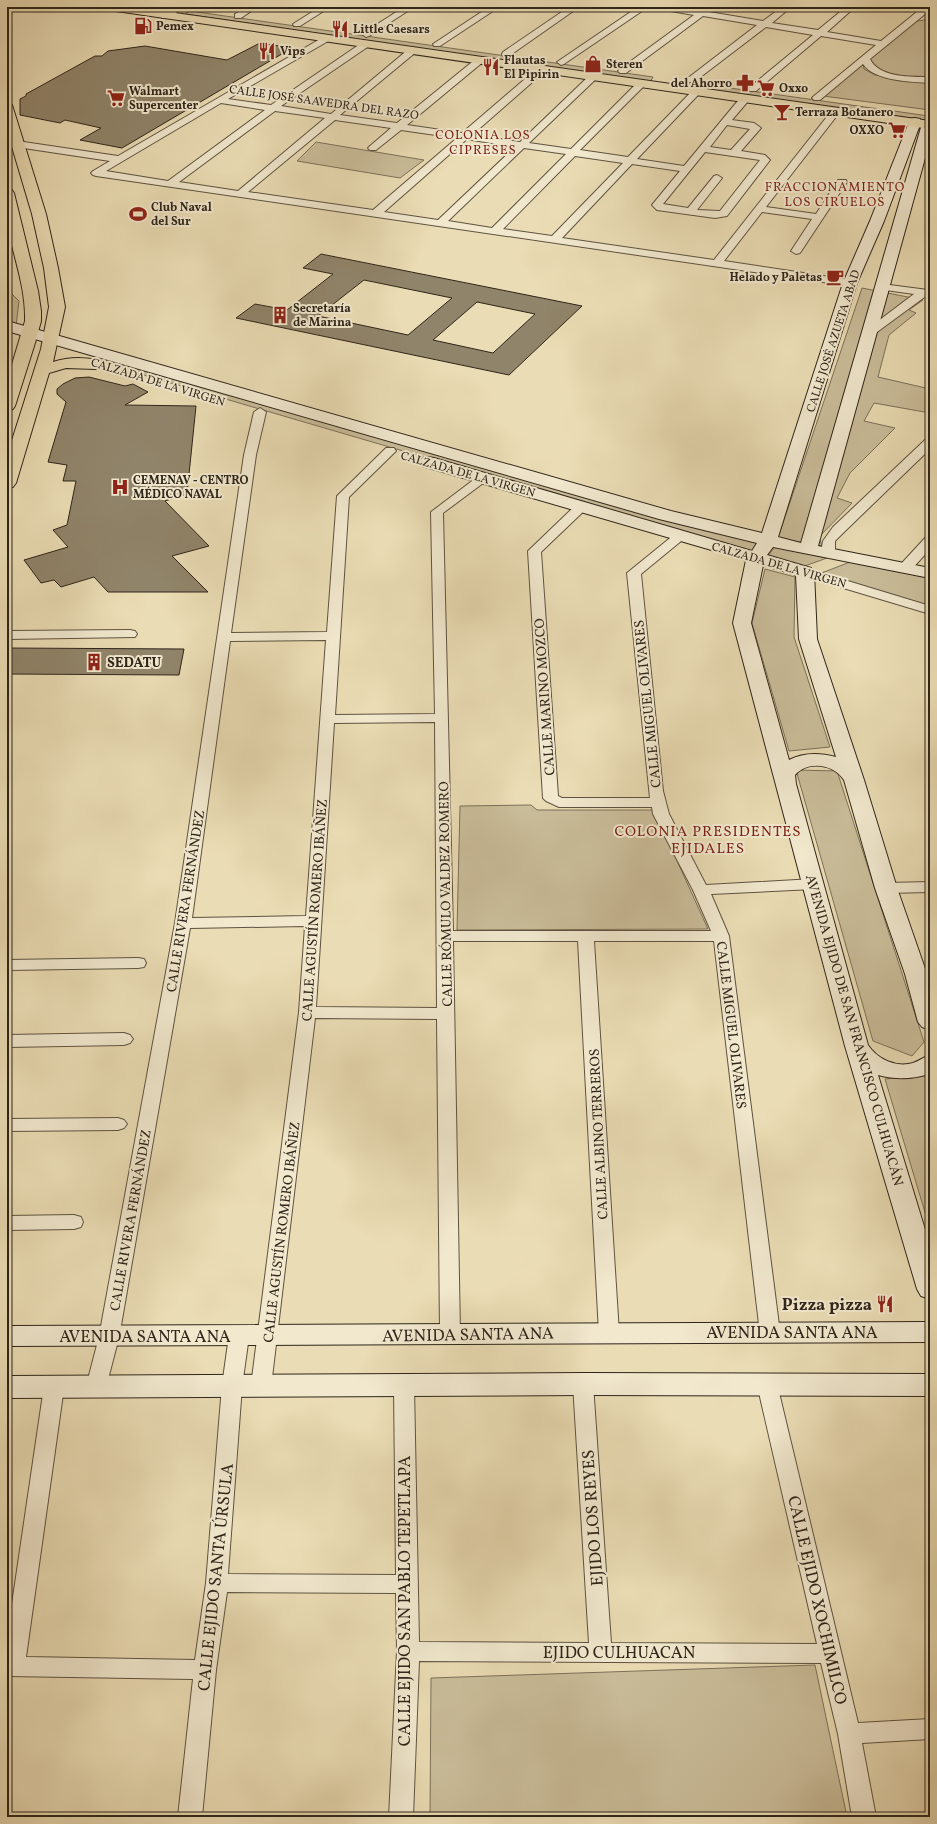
<svg xmlns="http://www.w3.org/2000/svg" width="937" height="1824" font-family="Vollkorn,serif">
<rect width="100%" height="100%" fill="#eadcb4"/>
<filter id="stains"><feTurbulence type="fractalNoise" baseFrequency=".005" numOctaves="4"/><feColorMatrix values="0 0 0 0 .2 0 0 0 0 .09 0 0 0 0 .02 0 0 0 .5 -.17"/></filter>
<radialGradient id="worn" r=".72"><stop offset=".6" stop-color="#630" stop-opacity="0"/><stop offset="1" stop-color="#630" stop-opacity=".3"/></radialGradient>
<!-- green -->
<path fill="#cabd9a" stroke="#7c715a" d="M190,11L653,77L650,82L185,14Z
M930,19V79L882,74L867,59L912,22Z
M863,62L864,69L875,75L930,81V110L823,96Z
M680,81L922,115L930,117V122L676,85Z
M316,142L424,160L400,178L297,161Z
M862,288L923,300L909,310L916,313L889,335L878,377L930,389V413L874,403L864,421L895,428L850,473L837,498L852,503L819,537L822,546L778,538Z
M7,289L19,301L16,326L7,323Z
M136,368L758,542L751,553L130,371Z
M775,547L827,558L802,567L766,558Z
M850,562L930,578V606L819,574Z
M765,569L795,577L794,637L830,747L789,751L752,623Z
M796,770L837,771L924,1042L912,1056L873,1041Z
M531,805L537,810H654L708,929L457,930L460,806Z
M930,1075V1229L885,1079Z
M815,1665L847,1817H430L431,1678Z"/>
<!-- building -->
<path fill="#90846a" stroke="#2f251a" fill-rule="evenodd" d="M260,43L292,48L122,148L80,140L101,128L65,120L60,123L20,115V99L26,96V94L95,56H102L108,51L145,46L227,60Z
M321,254L582,306L509,375L236,318L255,304L287,310L333,274L303,268ZM364,280L452,298L408,335L318,316ZM477,302L535,314L493,353L433,340Z
M89,377L125,386L133,384L148,392L125,405L196,406L187,494L165,501L209,546L172,556L208,592H108L94,577L61,587L54,580L41,583L24,560L68,547L53,530L67,525L76,481H63L67,465L48,462L66,402L57,394V389L63,384L75,378Z
M7,648L184,649L179,675L7,674Z"/>
<g fill="none" stroke-linecap="round" stroke-linejoin="round">
<!-- street casing -->
<g stroke="#5e5340" stroke-width="2">
<path id="street" d="M175,7H185L168,18H162V14Z
M247,7H257L241,18H235V14Z
M320,7H330L300,26H294L293,24Z
M404,7H414L369,36L366,37L362,34Z
M489,7H499L440,46H434L433,44Z
M569,7H579L509,56H503L502,54L503,52Z
M638,7H648L564,64L561,65L557,62Z
M661,7H680L700,10L706,7L710,10L709,12L763,21L782,7H791L772,23L818,30L846,7H855L827,32L881,41L923,7H930V10L870,59C879,78 912,77 930,77V83C912,82 874,81 863,64L820,100H814L812,98L814,96L876,45L821,36L756,91H750L748,89L750,87L813,35L766,27L694,82H688L686,80L688,78L757,25L703,16L626,73H620L618,71L620,69L694,15L665,10Z
M327,35L331,38L330,40L228,99L271,105L363,42H369L370,44L369,46L281,106L331,114L410,48L413,47L417,50L416,52L340,115L397,123L477,58H483L484,60L483,62L407,125L462,133L539,67H545L546,69L545,71L472,135L520,142L591,74H597L599,76L597,78L529,143L571,149L639,81H645L647,83L580,150L628,157L694,89H700L702,91L700,93L637,159L684,166L736,103L743,96H749L751,98L749,100L732,120L754,123L761,128L741,151L765,155L770,160L727,216L715,218L657,210L652,205L680,171L632,164L562,238L714,260L833,109H839L841,111L839,113L766,207L816,214L838,180H846L847,182L800,253L796,254L791,251L812,219L762,212L724,261L850,280L855,283L850,286L96,176L93,175L91,173L93,171L110,161L17,147L12,144L17,141L118,156ZM221,103L265,110L168,181L106,171ZM275,111L325,118L238,191L179,182ZM335,120L391,128L370,146L368,148L370,150H376L401,130L457,138L373,210L248,192ZM727,125L750,129L731,150L710,147ZM467,139L515,147L438,220L384,212ZM524,148L566,154L492,228L448,221ZM705,152L760,160L720,211L697,210L722,178L717,175L714,176L688,208L663,204ZM575,156L623,163L552,236L503,229Z
M882,284L928,290H930V296H926L873,335H865L863,333L865,331L914,294L878,289L877,287Z
M260,408L266,412L256,455L231,633L327,632L337,496L386,448H394L396,451L349,497L335,715L435,714L431,512L480,475H488L490,478L443,513L453,931H711L693,890L653,814L652,807H559L546,801L543,798L528,551L577,504H585L587,507L585,510L541,552L558,796L562,798H650L627,573L675,534H685L686,537L641,574L663,791L669,814L706,885L814,879L820,881L822,884L820,887L814,889L711,894L729,936L780,1333L777,1338L770,1340L763,1338L760,1333L714,941H594L619,1333L616,1338L609,1340L602,1338L599,1333L578,941H453L460,1334L457,1339L450,1341L443,1339L440,1334L437,1019L315,1018L271,1386L268,1391L261,1394L254,1391L251,1386L299,1012L305,926L190,928L119,1337L106,1387L103,1392L96,1395L89,1392L86,1387L99,1337L175,923L244,455L254,412ZM326,640L306,916L192,918L230,641ZM435,722L437,1008L316,1007L334,723Z
M930,438V449L843,533L835,541V552L833,555H823L821,552L823,541L833,527L926,439Z
M930,537V549L911,570H901L899,567L901,564L925,538Z
M805,568L930,606V614L800,575L798,572L800,569Z
M130,630L135,631L137,634L135,637L7,639V631Z
M930,882V892L886,893L880,891L878,888L880,885L886,883Z
M138,958L144,959L146,963L144,967L138,968L7,970V960Z
M124,1033L130,1035L133,1039L130,1043L124,1045L7,1047V1035Z
M118,1118L124,1120L127,1124L124,1128L118,1130L7,1131V1119Z
M74,1215L81,1217L83,1222L81,1227L74,1229L7,1230V1216Z
M239,1329L246,1331L249,1336L242,1386L228,1574L396,1575L394,1386L397,1381L404,1378L411,1381L414,1386L419,1642L589,1643L573,1384L576,1379L583,1376L590,1379L593,1384L611,1643L817,1644L757,1384L760,1379L767,1376L774,1379L777,1384L858,1723L930,1719V1739L862,1743L876,1817H852L838,1734L821,1663L419,1661L413,1817H389L397,1651L396,1593L227,1592L216,1670L202,1817H178L193,1679L7,1676V1638L44,1387L47,1382L54,1379L61,1382L64,1387L26,1657L195,1660L206,1583L222,1386L229,1336L232,1331Z"/>
</g>
<!-- secondary casing -->
<g stroke="#2f251a" stroke-width="2">
<path id="secondary" d="M915,118L920,119L921,122L884,221L857,283L778,537L801,543L922,124L923,121H930V140L818,546L930,568V578L773,547L767,555L811,568L814,572L817,639L864,780L897,888L930,983V1030L922,1027L918,1022L905,974L875,888L844,780C834,764 808,760 795,775L796,784L868,1045C877,1059 896,1068 913,1063C919,1061 924,1057 930,1055V1074C911,1079 897,1080 878,1075L930,1246V1299L921,1296L917,1289L845,1046L733,623L746,560L422,466L420,462L422,458L428,457L434,458L752,551L757,543L659,519L7,331V321L671,511L762,533L843,283L870,221L909,122L910,119ZM763,565L796,575L799,639L836,757C821,753 804,752 789,760L751,623Z
M930,1322V1342L7,1346V1326Z
M583,1373L930,1374V1396L583,1395L7,1398V1376Z"/>
</g>
<!-- primary casing -->
<g stroke="#2f251a" stroke-width="2">
<path id="primary" d="M103,7H133L930,121V129L109,10Z
M7,104L12,105L13,108L46,214L58,268L65,307L53,362C68,357 86,357 101,361L103,364L101,367L95,369L66,368L49,373L16,483L13,487L7,488V456L41,349L49,307L44,268L32,214L7,130Z
M7,189L12,190L14,193L38,291L41,311V321L35,343L15,406L13,409L7,411V381L25,321C26,287 13,256 7,223C5,212 7,200 7,189Z"/>
</g>
<!-- street -->
<use href="#street" fill="#f1e8ce" fill-rule="evenodd"/>
<!-- secondary -->
<use href="#secondary" fill="#f1e8ce" fill-rule="evenodd"/>
<!-- primary -->
<use href="#primary" fill="#eadcb4" fill-rule="evenodd"/>
</g>
<!-- icons -->
<defs>
<g id="fuel-bare" transform="scale(1.38)"><path d="M-5.5-6h7V0h2V4h1.3V-2.5L3-4.5l.8-.8L6-3V5H2.5V1h-1V6h-7ZM-4.2-4.7v3.2H.2V-4.7Z" fill="#8f2418" stroke="#f1e8ce" stroke-width="2.5" paint-order="stroke"/></g>
<g id="restaurant-bare" transform="scale(1.38)"><path d="M-5-6h1v4h1v-4h1v4h1v-4h1v5L-1.5 .5V6h-2V.5L-5-1ZM5-6V6H3V1.5H1.5Q1.5-4 5-6Z" fill="#8f2418" stroke="#f1e8ce" stroke-width="2.5" paint-order="stroke"/></g>
<g id="shop-bare" transform="scale(1.38)"><path d="M-5-2.5h2.3a2.7 3.5 0 0 1 5.4 0H5L5.5 6h-11ZM-1.5-2.5h3a1.5 2.3 0 0 0-3 0Z" fill="#8f2418" stroke="#f1e8ce" stroke-width="2.5" paint-order="stroke"/></g>
<g id="pharmacy-bare" transform="scale(1.38)"><path d="M-2-6h4v4h4v4h-4v4h-4v-4h-4v-4h4Z" fill="#8f2418" stroke="#f1e8ce" stroke-width="2.5" paint-order="stroke"/></g>
<g id="supermarket-bare" transform="scale(1.38)"><path d="M-6-5.5h2.5l.6 2H6L4.5 2H-2.5L-4.4-4H-6ZM-1.5 3.2a1.3 1.3 0 1 0 .1 0ZM3 3.2a1.3 1.3 0 1 0 .1 0Z" fill="#8f2418" stroke="#f1e8ce" stroke-width="2.5" paint-order="stroke"/></g>
<g id="bar-bare" transform="scale(1.38)"><path d="M-6-5H6L.8 .8V4.5H3.5V6h-7V4.5H-.8V.8Z" fill="#8f2418" stroke="#f1e8ce" stroke-width="2.5" paint-order="stroke"/></g>
<g id="stadium-bare" transform="scale(1.38)"><path d="M0-5a6.5 5 0 1 0 0 10a6.5 5 0 1 0 0-10ZM-3.5-1.8h7v3.6h-7Z" fill="#8f2418" stroke="#f1e8ce" stroke-width="2.5" paint-order="stroke"/></g>
<g id="cafe-bare" transform="scale(1.38)"><path d="M-5.5-4.5H6V0H3Q3 3.5 0 3.5H-2.5Q-5.5 3.5-5.5 0ZM3-3.2v2h1.7v-2ZM-6 4.5H4V6H-6Z" fill="#8f2418" stroke="#f1e8ce" stroke-width="2.5" paint-order="stroke"/></g>
<g id="building-bare" transform="scale(1.38)"><path d="M-4-6H4V6H1V3H-1V6H-4ZM-2.5-4.3h1.7v1.8h-1.7ZM.8-4.3h1.7v1.8H.8ZM-2.5-1h1.7V.8h-1.7ZM.8-1h1.7V.8H.8Z" fill="#8f2418" stroke="#f1e8ce" stroke-width="2.5" paint-order="stroke"/></g>
<g id="hospital-bare" transform="scale(1.38)"><path d="M-5-5h3v3.5h4V-5h3V5h-3V1.5h-4V5h-3Z" fill="#8f2418" stroke="#f1e8ce" stroke-width="2.5" paint-order="stroke"/></g>
</defs>
<g fill-rule="evenodd">
<use href="#fuel-bare" x="143" y="26"/>
<use href="#restaurant-bare" x="340" y="29"/>
<use href="#restaurant-bare" x="267" y="51"/>
<use href="#shop-bare" x="593" y="64"/>
<use href="#restaurant-bare" x="491" y="67"/>
<use href="#pharmacy-bare" x="745" y="83"/>
<use href="#supermarket-bare" x="766" y="88"/>
<use href="#supermarket-bare" x="116" y="98"/>
<use href="#bar-bare" x="782" y="112"/>
<use href="#supermarket-bare" x="897" y="130"/>
<use href="#stadium-bare" x="138" y="214"/>
<use href="#cafe-bare" x="835" y="277"/>
<use href="#building-bare" x="280" y="315"/>
<use href="#hospital-bare" x="120" y="487"/>
<use href="#building-bare" x="94" y="662"/>
<use href="#restaurant-bare" x="885" y="1304"/>
</g>
<g text-anchor="middle" stroke-width="4" stroke-linejoin="round" paint-order="stroke">
<!-- far-poi labels -->
<g font-size="12" font-weight="bold" fill="#2f251a" stroke="#f1e8ce" text-anchor="start">
<text x="156" y="30">Pemex</text>
<text x="353" y="33">Little Caesars</text>
<text x="280" y="55">Vips</text>
<text x="504" y="64">Flautas<tspan x="504" dy="14">El Pipirin</tspan></text>
<text x="606" y="68">Steren</text>
<text x="732" y="87" text-anchor="end">del Ahorro</text>
<text x="779" y="92">Oxxo</text>
<text x="129" y="95">Walmart<tspan x="129" dy="14">Supercenter</tspan></text>
<text x="795" y="116">Terraza Botanero</text>
<text x="884" y="134" text-anchor="end">OXXO</text>
<text x="151" y="211">Club Naval<tspan x="151" dy="14">del Sur</tspan></text>
<text x="822" y="281" text-anchor="end">Helado y Paletas</text>
<text x="293" y="312">Secretaría<tspan x="293" dy="14">de Marina</tspan></text>
<text x="133" y="484">CEMENAV - CENTRO<tspan x="133" dy="14">MÉDICO NAVAL</tspan></text>
</g>
<!-- far-street labels -->
<g font-size="12" fill="#2f251a" stroke="#f1e8ce">
<text transform="translate(324 102) rotate(8)" y="4">CALLE JOSÉ SAAVEDRA DEL RAZO</text>
<text transform="translate(833 341) rotate(-72)" y="4">CALLE JOSÉ AZUETA ABAD</text>
<text transform="translate(158 382) rotate(17)" y="4">CALZADA DE LA VIRGEN</text>
<text transform="translate(468 474) rotate(16)" y="4">CALZADA DE LA VIRGEN</text>
<text transform="translate(779 565) rotate(16)" y="4">CALZADA DE LA VIRGEN</text>
</g>
<!-- far-neighbourhood labels -->
<g font-size="13" letter-spacing="1" fill="#7a1f14" stroke="#f1e8ce">
<text x="483" y="139">COLONIA LOS<tspan x="483" dy="15">CIPRESES</tspan></text>
<text x="835" y="191">FRACCIONAMIENTO<tspan x="835" dy="15">LOS CIRUELOS</tspan></text>
</g>
<!-- poi labels -->
<g font-size="14" font-weight="bold" fill="#2f251a" stroke="#f1e8ce" text-anchor="start">
<text x="107" y="667">SEDATU</text>
</g>
<!-- street labels -->
<g font-size="14" fill="#2f251a" stroke="#f1e8ce">
<text transform="translate(544 697) rotate(-94)" y="5">CALLE MARINO MOZCO</text>
<text transform="translate(647 704) rotate(-96)" y="5">CALLE MIGUEL OLIVARES</text>
<text transform="translate(445 894) rotate(-91)" y="5">CALLE RÓMULO VALDEZ ROMERO</text>
<text transform="translate(185 901) rotate(-81)" y="5">CALLE RIVERA FERNÁNDEZ</text>
<text transform="translate(314 910) rotate(-86)" y="5">CALLE AGUSTÍN ROMERO IBÁÑEZ</text>
<text transform="translate(732 1025) rotate(83)" y="5">CALLE MIGUEL OLIVARES</text>
<text transform="translate(855 1030) rotate(74)" y="5">AVENIDA EJIDO DE SAN FRANCISCO CULHUACÁN</text>
<text transform="translate(598 1134) rotate(-93)" y="5">CALLE ALBINO TERREROS</text>
<text transform="translate(130 1220) rotate(-80)" y="5">CALLE RIVERA FERNÁNDEZ</text>
<text transform="translate(281 1232) rotate(-83)" y="5">CALLE AGUSTÍN ROMERO IBÁÑEZ</text>
</g>
<!-- neighbourhood labels -->
<g font-size="15" letter-spacing="1" fill="#7a1f14" stroke="#f1e8ce">
<text x="708" y="836">COLONIA PRESIDENTES<tspan x="708" dy="17">EJIDALES</tspan></text>
</g>
<!-- near-poi labels -->
<g font-size="17" font-weight="bold" fill="#2f251a" stroke="#f1e8ce" text-anchor="end">
<text x="872" y="1310">Pizza pizza</text>
</g>
<!-- near-street labels -->
<g font-size="17" fill="#2f251a" stroke="#f1e8ce">
<text x="792" y="1338">AVENIDA SANTA ANA</text>
<text transform="translate(468 1334) rotate(-1)" y="6">AVENIDA SANTA ANA</text>
<text x="145" y="1342">AVENIDA SANTA ANA</text>
<text transform="translate(592 1518) rotate(-94)" y="6">EJIDO LOS REYES</text>
<text transform="translate(215 1577) rotate(-84)" y="6">CALLE EJIDO SANTA ÚRSULA</text>
<text transform="translate(818 1600) rotate(77)" y="6">CALLE EJIDO XOCHIMILCO</text>
<text transform="translate(404 1601) rotate(-90)" y="6">CALLE EJIDO SAN PABLO TEPETLAPA</text>
<text x="619" y="1658">EJIDO CULHUACAN</text>
</g>
</g>
<!-- margin -->
<rect width="937" height="1824" fill="none" stroke="#eadcb4" stroke-width="24"/>
<rect x="8" y="8" width="921" height="1808" fill="none" stroke="#2f251a" stroke-width="2"/>
<rect x="12" y="12" width="913" height="1800" fill="none" stroke="#2f251a"/>
<rect width="100%" height="100%" filter="url(#stains)"/>
<rect width="100%" height="100%" fill="url(#worn)"/>
</svg>
